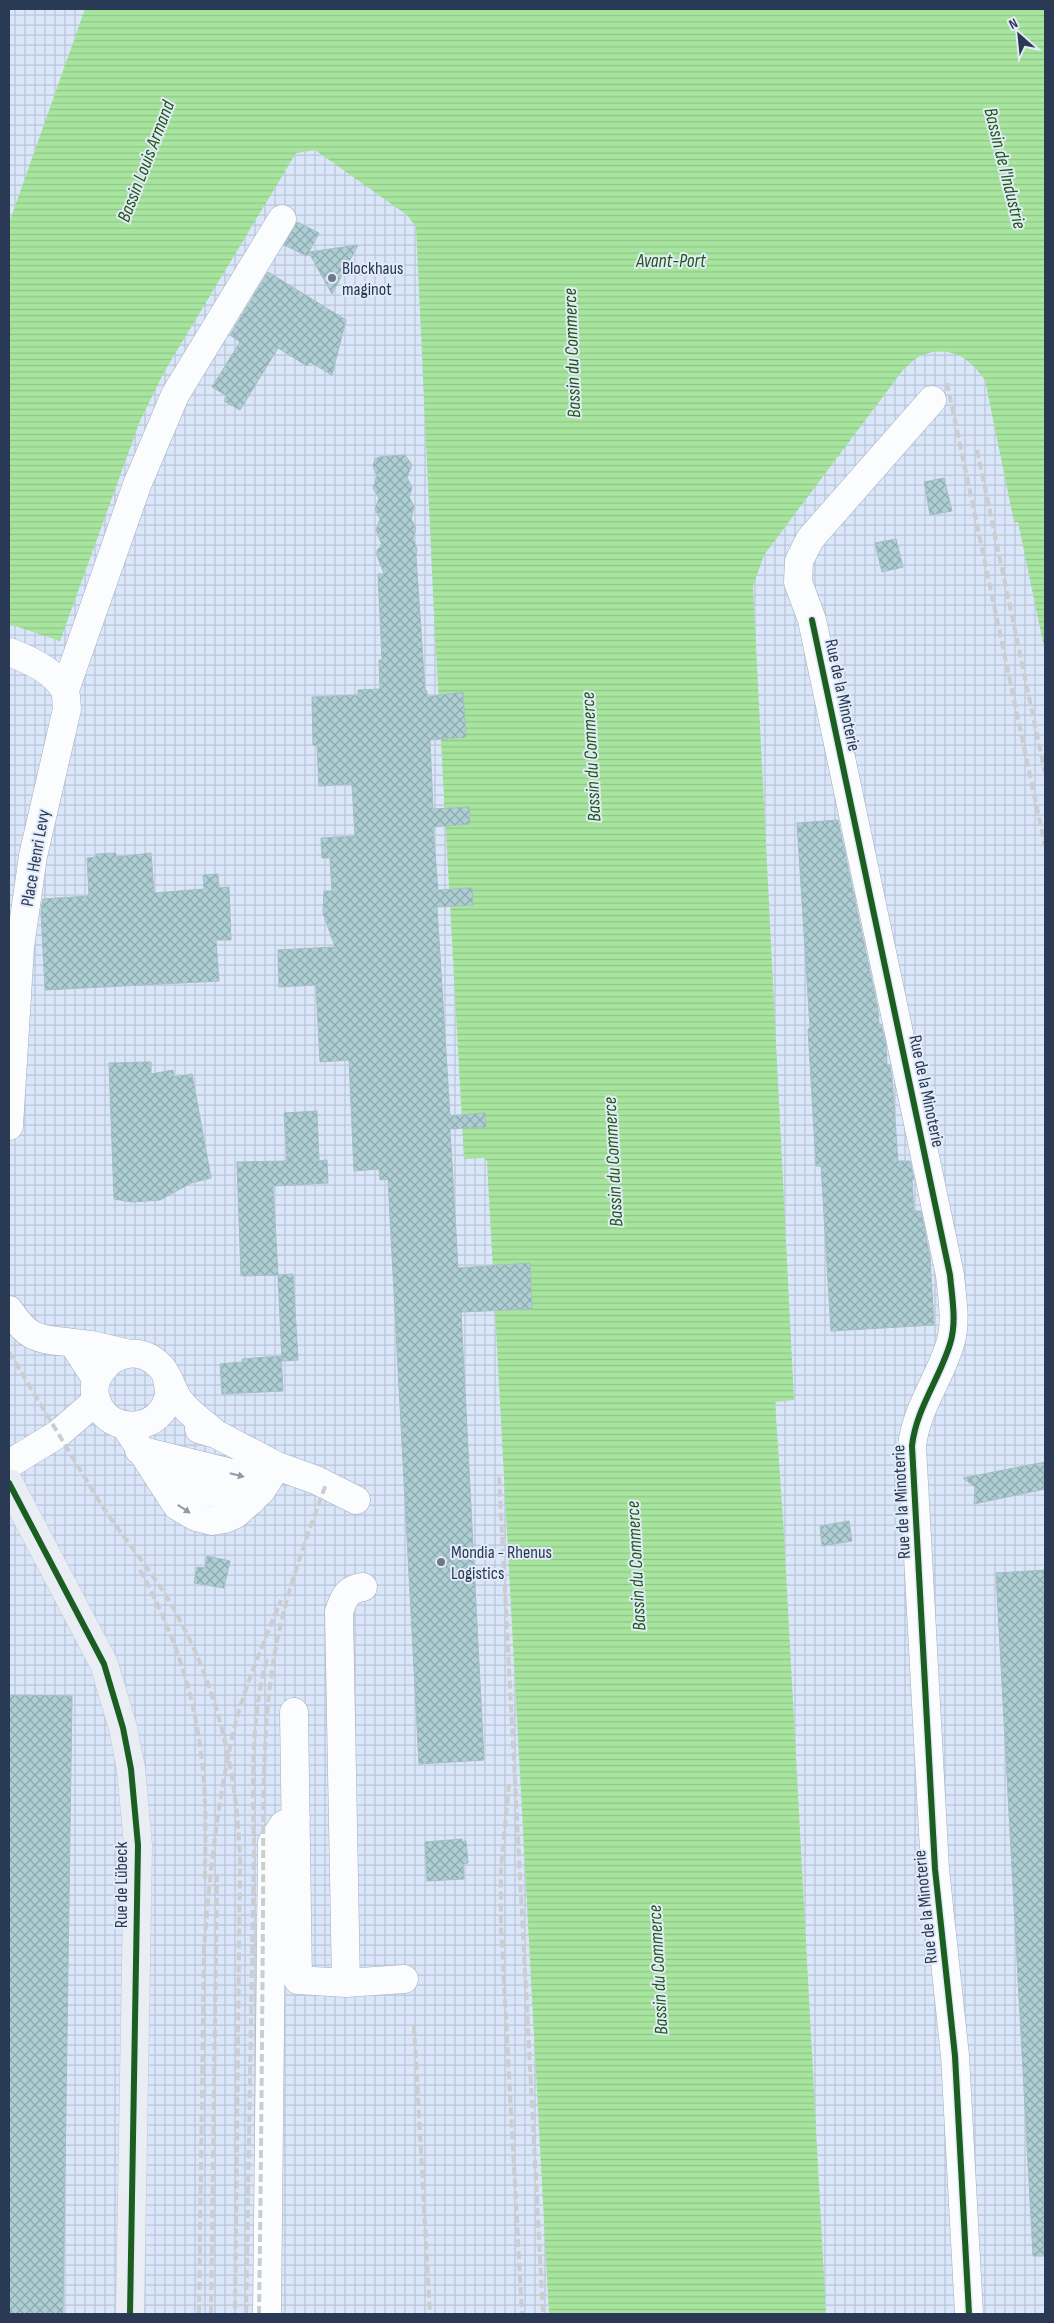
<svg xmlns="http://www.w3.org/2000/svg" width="1054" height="2323" font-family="'Sofia Sans Condensed',sans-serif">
<defs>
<pattern id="industrial-grid" width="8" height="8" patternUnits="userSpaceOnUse" patternTransform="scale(1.25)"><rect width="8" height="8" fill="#dae6f9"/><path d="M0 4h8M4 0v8" fill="none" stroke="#bbc6d7"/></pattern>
<pattern id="water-rules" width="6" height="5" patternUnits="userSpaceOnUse" patternTransform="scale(1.25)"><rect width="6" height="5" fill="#a7e59e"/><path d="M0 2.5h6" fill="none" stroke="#90c58a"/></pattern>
<pattern id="building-cross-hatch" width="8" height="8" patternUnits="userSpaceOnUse" patternTransform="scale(1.25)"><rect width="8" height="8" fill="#adced3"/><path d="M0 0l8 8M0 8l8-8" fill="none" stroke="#8da8ae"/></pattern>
</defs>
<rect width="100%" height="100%" fill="#e7ecf3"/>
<!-- industrial -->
<path fill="url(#industrial-grid)" d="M9,9H1045V2314H9Z"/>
<!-- water -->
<path fill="url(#water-rules)" d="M85,9H1045V652L1018,522H1014L985,380C969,357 950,345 922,355C915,358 909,365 903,370L764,555L753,586L794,1400L775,1402L784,1534L826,2314H549L487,1161L484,1158L464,1159L434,615L416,227L407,215L315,150L296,153L164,372L140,421L60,641L9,624V223Z"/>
<!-- building -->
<path fill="url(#building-cross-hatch)" stroke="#a6bec3" d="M297,222L319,233L309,252L358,245L332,294L309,253L307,256L284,245Z
M268,272L346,320L332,375L310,362L307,366L278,348L240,410L224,401L227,396L212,387L240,342L230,335Z
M405,455L412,465L407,477L412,488L409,497L414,506L411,519L416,528L413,539L417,549L416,556L425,691H427V697L463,692L466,737L430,740L433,809L469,807L470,824L433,827L438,890L472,888L473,905L437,907L450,1116L485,1113L486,1127L450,1129L458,1268L530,1263L532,1309L461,1312L484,1760L419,1764L388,1179L380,1180L379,1169L354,1171L349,1060L320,1062L316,985L279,987L278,950L335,947L323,913L324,891H332L330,858H322L321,838L355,836L352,784L319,786L317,746L313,745L312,697L358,695V690L380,689L379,660H382L378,574H384L377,555V550L382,545L376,530L380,519L375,509L379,498L373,488L377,476L373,466L375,459L379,457Z
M944,478L952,511L930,515L924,482Z
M896,539L903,567L882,572L875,543Z
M838,820L878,1010L879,1024H881L886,1045L887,1065H890L892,1078L898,1161H910L914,1179L912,1180L914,1211H921L930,1257L934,1325L831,1331L821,1166H816L808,1029L810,1028L797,823Z
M116,853V857L151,853L154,893L204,889L203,875L218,874L219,888L229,887L231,940H216L219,981L45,990L41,911L43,899L89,896L87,858L96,857V854Z
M151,1062V1074L173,1070L174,1077L192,1074L211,1178L191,1183L160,1200L132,1202L114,1199L109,1063Z
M317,1111L319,1161L327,1160L328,1183L273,1186L278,1275L241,1276L237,1162L287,1161L284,1113Z
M293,1274L298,1360L282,1361L278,1275Z
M281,1356L283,1391L222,1394L220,1364L242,1362V1359Z
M1045,1462V1489L974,1504L975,1487L963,1478Z
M849,1521L852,1541L822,1546L820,1526Z
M207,1556L230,1561L224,1588L194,1583L197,1567L205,1568Z
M1045,1570V2256H1033L996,1573Z
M9,1695L72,1696L63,2314H9Z
M462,1839V1842L466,1841L468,1863L463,1864L464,1879L427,1881L425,1842Z"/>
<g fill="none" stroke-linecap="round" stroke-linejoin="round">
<!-- minor casing -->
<g stroke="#a5aebd" stroke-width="29">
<path id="minor" d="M932,400L810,539L799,561L798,582L812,620L950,1275C952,1298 957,1322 950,1344C939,1380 916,1409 912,1446L935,1869L955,2056L969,2314
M9,652C28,659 54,671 64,689C67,694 66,703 67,709L33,856L20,947L9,1126
M65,690L137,485L175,395L282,219
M9,1310C30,1341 37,1338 73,1343
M96,1379L73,1343L91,1345L125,1353
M167,1379C168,1383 169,1389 169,1394C163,1432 110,1437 97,1402C93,1392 94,1381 100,1373C114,1351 142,1346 161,1367C169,1376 172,1390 179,1400C188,1413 204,1423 216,1434
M126,1427L177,1506L196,1517L212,1521L225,1519L236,1514L261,1491L277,1466
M199,1429L216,1434L277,1466L316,1480L356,1500
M139,1450L267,1482
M9,1464L58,1434L96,1401
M160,1480L251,1501
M363,1587C347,1589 344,1597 339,1612L346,1983L404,1979
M294,1712L298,1980L346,1983
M267,2314L272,1842L283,1825L296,1818"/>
</g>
<!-- major casing -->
<g stroke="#c4c9d2" stroke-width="29">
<path id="major" d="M9,1483L104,1664L123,1728L131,1769L138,1845L130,2314"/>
</g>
<!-- minor -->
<use href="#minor" stroke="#fbfcfd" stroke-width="28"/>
<!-- major -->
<use href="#major" stroke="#eaeef4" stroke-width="28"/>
<!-- rail -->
<path stroke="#cbcdd0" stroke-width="4" stroke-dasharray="8 4" stroke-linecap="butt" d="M947,383L1045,846
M977,450L1045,773
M9,1352L99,1501
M499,1477L543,2314
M96,1496C118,1532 146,1563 168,1599C216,1679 237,1768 240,1860L235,2314
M140,1570C173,1630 195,1694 202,1762C207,1802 205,1842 205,1881
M509,1784L501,1868V1927L522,2314
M414,2026L430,2314
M199,2314L204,1949C209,1878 218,1798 234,1729C245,1685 264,1642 281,1600
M211,2314L217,1872
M246,2314L254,1847C253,1783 250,1717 268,1655
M259,2314C261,2179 262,2045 263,1910C264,1821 260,1728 277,1641C288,1587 307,1536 326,1484"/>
<!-- cycleway casing -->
<g stroke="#e2ebf8" stroke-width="9">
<path id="cycleway" d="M812,620L950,1275C952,1298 957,1322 950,1344C939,1380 916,1409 912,1446L935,1869L955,2056L969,2314
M9,1483L104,1664L123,1728L131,1769L138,1845L130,2314"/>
</g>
<!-- cycleway -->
<use href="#cycleway" stroke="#1b5e20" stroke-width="6"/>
</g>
<!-- one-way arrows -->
<defs><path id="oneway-solid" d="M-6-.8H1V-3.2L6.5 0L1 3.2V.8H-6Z" transform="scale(1.25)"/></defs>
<g fill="#929aa8">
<use href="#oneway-solid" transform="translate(237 1475) rotate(14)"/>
<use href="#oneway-solid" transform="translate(184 1509) rotate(33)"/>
</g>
<!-- markers -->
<g fill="#6c788c" stroke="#e2ebf8" stroke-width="2">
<circle cx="332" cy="278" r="5"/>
<circle cx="441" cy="1562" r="5"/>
</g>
<g text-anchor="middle" stroke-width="4" stroke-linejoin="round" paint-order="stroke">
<!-- poi labels -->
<g font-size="18" fill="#2a3954" stroke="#e2ebf8" text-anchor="start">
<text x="342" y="274">Blockhaus<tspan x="342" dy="21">maginot</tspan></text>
<text x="451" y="1558">Mondia - Rhenus<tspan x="451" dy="21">Logistics</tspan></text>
</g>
<!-- street labels -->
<g font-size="18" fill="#2a3954" stroke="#e2ebf8">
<text transform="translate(843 695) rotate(78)" y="6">Rue de la Minoterie</text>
<text transform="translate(35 858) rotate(-80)" y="6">Place Henri Levy</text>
<text transform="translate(927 1091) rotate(78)" y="6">Rue de la Minoterie</text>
<text transform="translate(901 1502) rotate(-93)" y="6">Rue de la Minoterie</text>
<text transform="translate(121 1885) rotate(-90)" y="6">Rue de Lübeck</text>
<text transform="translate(925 1907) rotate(-96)" y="6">Rue de la Minoterie</text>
</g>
<!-- water labels -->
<g font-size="19" font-style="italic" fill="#205813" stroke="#e2ebf8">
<text transform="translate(145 161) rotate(-69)" y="7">Bassin Louis Armand</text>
<text transform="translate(1006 168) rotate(76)" y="7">Bassin de l'Industrie</text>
<text x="671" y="267">Avant-Port</text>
<text transform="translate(571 353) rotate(-92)" y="7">Bassin du Commerce</text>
<text transform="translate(590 757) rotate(-93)" y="7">Bassin du Commerce</text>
<text transform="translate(612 1162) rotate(-93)" y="7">Bassin du Commerce</text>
<text transform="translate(635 1566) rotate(-93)" y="7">Bassin du Commerce</text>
<text transform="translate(657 1970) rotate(-93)" y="7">Bassin du Commerce</text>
</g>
</g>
<!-- border -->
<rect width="1054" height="2323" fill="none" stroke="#2a3954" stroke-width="20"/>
<!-- north arrow -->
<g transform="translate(1019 35) rotate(333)" stroke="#e2ebf8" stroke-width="4" paint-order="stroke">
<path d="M0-4L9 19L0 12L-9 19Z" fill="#2a3954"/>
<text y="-8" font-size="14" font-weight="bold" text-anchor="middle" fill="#2a3954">N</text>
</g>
</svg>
